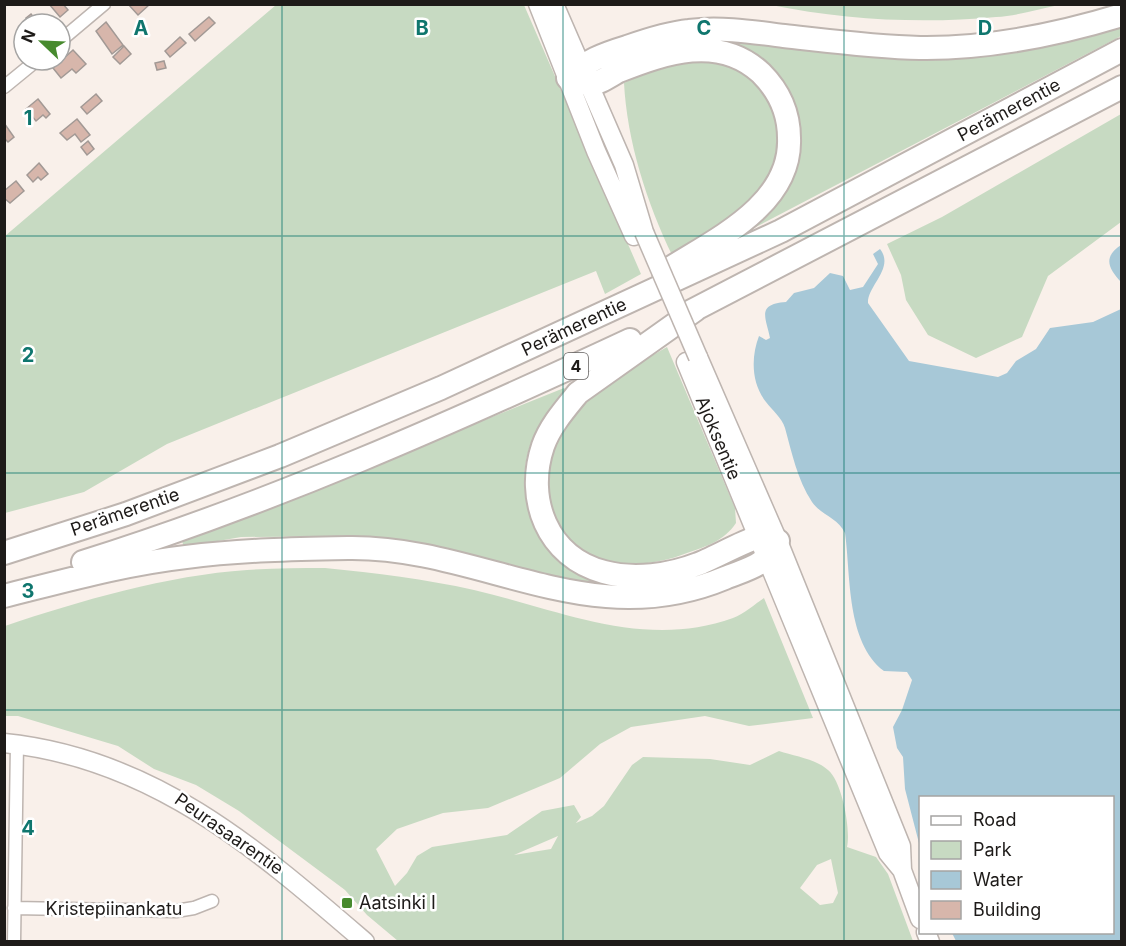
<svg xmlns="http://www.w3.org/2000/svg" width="1126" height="946" font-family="Inter,sans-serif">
<rect width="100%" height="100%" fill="#f9f0ea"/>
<!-- green -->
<path fill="#c7dac2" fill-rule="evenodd" d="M276,5H524L641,274L605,294L596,271L167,444L84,492L5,513V236Z
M771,5V4L1059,5C1039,9 1017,16 996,17C922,24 844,20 771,5Z
M1122,27L1121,36L731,240L759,220L793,108L699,38L848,52Z
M693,61C776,61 805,141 752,202C738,218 692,243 673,257C647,204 627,141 624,83L646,71Z
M1121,114V222L1048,276L1022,337L976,358L928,335L906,300L901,275L887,244L942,217Z
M667,347L735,508L736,523C724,541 707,546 687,553C657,565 619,569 590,554C529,524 541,442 584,403C609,380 638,364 667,347Z
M564,388L566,390C525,433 510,482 541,536C550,552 562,566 579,574C595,581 616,582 633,586H595L409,543L359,536L241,537L184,547L182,541Z
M325,568C376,573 425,579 474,590C561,610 644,650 733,618C744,614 755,604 764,598L813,718L749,726L705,716L631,727L600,744L560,778L488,808L443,813L397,829L376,849L395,886L407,873L417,856L432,847L507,835L542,811L574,805L581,817L576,823L592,816L604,806L632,765L643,757L710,759L750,765L779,751C794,756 816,759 828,770C842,781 851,830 847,847L876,857L888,874L913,941H398L367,915L345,890L239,811L196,785L154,769L118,746L18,716H5V626C79,601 169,575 247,570C273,568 299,568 325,568ZM558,836L551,849L514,855ZM831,859L838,893L833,903L820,905L800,888L817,865Z"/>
<!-- water -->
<path fill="#a7c8d7" d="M1121,245V282C1108,268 1103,257 1121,245Z
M880,249C895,268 867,286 868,303L909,361L998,377L1007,373L1016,361L1036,349L1050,328L1093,322L1121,309V941H956L952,933L1112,932V798H920V847L905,789L903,757L897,748L893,727L902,710L912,680L907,672L884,671C846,642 851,576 845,533C838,518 821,515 812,502C797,479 792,453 785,428C782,418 772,410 766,402C751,383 751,357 759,336L766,340L770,338C766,318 756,304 786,302L794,293L814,288L830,273L843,276L850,290L863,287L878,264L873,254Z"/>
<!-- building -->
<path fill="#d7b6ab" stroke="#a29995" stroke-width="1.5" d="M49,4H63L68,10L60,17Z
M128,4H149V5L138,15Z
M31,14L34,18L38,15L45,24H28L30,22L26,18Z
M209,17L215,23L195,41L189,34Z
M106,22L123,45L112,54L96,31Z
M180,37L186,43L170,57L165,51Z
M124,46L131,54L120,64L113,57Z
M73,50L86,64L76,73L72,69L61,78L53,68Z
M164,61L166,68L157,70L155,63Z
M96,94L102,101L87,114L81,107Z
M38,99L50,114L46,118L43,115L36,121L26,109Z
M77,119L90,135L81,142L75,134L67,140L60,133Z
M4,123L14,137L8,142L4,138Z
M88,141L94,149L87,155L81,147Z
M39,163L48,174L41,180L38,177L33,182L27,175Z
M16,181L24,191L10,203L4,198V191Z"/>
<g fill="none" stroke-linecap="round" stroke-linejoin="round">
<!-- street casing -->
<g stroke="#beb5b0" stroke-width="15">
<path id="street" d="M60,41L104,4
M4,87L37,60
M14,908L176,911L194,908L212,901
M14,942L17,744"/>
</g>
<!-- secondary casing -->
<g stroke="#beb5b0" stroke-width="21">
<path id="secondary" d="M538,4L596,151L634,236
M554,4L624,165L644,232
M698,357L778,541L901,846L902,870
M686,362L888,853L902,870L920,919
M4,743C153,758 257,849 365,942
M926,932L930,942"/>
</g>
<!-- highway casing -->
<g stroke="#beb5b0" stroke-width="26">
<path id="highway" d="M568,78C585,61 604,54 627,47C647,40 668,33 689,31C720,27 753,32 784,36C829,41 874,47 920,48C989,49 1056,35 1122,15
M568,78C574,80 583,84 590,84C599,84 611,75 619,71C665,53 719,34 761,73C779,91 789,113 789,138C792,206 712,241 664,272
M682,316L1122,87
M4,553L126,514L280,456L441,388L781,231L1122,50
M83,562C271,503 452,423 630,340
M4,596C64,581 124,564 186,557C240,550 294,549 348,548C482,546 588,635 725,578C752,567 764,567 778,541C773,540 766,537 761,537C749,538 712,559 698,564C670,575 634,580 604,572C547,557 525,499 543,446C550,426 565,409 578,393L695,310"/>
</g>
<!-- street -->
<use href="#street" stroke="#fff" stroke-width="12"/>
<!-- secondary -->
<use href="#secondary" stroke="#fff" stroke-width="18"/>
<!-- highway -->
<use href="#highway" stroke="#fff" stroke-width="22"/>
<!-- secondary-bridge casing -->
<g stroke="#beb5b0" stroke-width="21" stroke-linecap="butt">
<path id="secondary-bridge" d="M644,232L698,357"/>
</g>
<!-- secondary-bridge -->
<use href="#secondary-bridge" stroke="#fff" stroke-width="18"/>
</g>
<!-- grid -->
<path fill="none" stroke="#0f766e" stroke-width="1.5" stroke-opacity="0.55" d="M282,4V942M563,4V942M844,4V942M4,236H1122M4,473H1122M4,710H1122"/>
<!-- markers -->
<rect fill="#478a2e" stroke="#fff" stroke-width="2" x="341" y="897" width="12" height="12" rx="3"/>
<g text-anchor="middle" stroke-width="5" stroke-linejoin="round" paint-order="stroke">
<!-- shield labels -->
<rect fill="#fff" stroke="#625f5e" stroke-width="1.5" x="564" y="353" width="24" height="26" rx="4.5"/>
<g font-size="16" font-weight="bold" fill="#1e1b19">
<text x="576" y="372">4</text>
</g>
<!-- street labels -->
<g font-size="18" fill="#1e1b19" stroke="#fff">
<text transform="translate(1009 110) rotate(-28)" y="6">Perämerentie</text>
<text transform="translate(574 327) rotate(-25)" y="6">Perämerentie</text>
<text transform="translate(718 438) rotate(67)" y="6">Ajoksentie</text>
<text transform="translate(125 512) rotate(-19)" y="6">Perämerentie</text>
<text transform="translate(229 834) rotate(35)" y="6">Peurasaarentie</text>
<text x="114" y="915">Kristepiinankatu</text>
</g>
<!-- poi labels -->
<g font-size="18" fill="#1e1b19" stroke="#fff" text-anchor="start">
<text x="359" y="909">Aatsinki I</text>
</g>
</g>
<g font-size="20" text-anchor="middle" font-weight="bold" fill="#0f766e" stroke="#fff" stroke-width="5" stroke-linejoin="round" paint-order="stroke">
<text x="141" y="35">A</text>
<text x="422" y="35">B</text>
<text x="704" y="35">C</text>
<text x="985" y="35">D</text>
<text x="28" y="125">1</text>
<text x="28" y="362">2</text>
<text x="28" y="598">3</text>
<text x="28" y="835">4</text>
</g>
<!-- border -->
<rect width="1126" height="946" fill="none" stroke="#1e1b19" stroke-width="12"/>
<!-- legend -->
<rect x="919" y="796" width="195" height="138" fill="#ffffff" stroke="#a5a4a3" stroke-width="1.5"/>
<rect x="931" y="816" width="30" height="9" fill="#ffffff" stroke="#a5a4a3" stroke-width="1.5"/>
<text x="973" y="826" font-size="18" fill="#1e1b19">Road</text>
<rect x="931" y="841" width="30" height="18" fill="#c7dac2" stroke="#a5a4a3" stroke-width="1.5"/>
<text x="973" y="856" font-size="18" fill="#1e1b19">Park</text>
<rect x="931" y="871" width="30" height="18" fill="#a7c8d7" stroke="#a5a4a3" stroke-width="1.5"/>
<text x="973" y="886" font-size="18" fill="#1e1b19">Water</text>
<rect x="931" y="901" width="30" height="18" fill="#d7b6ab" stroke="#a5a4a3" stroke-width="1.5"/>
<text x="973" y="916" font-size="18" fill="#1e1b19">Building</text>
<!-- north arrow -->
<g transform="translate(42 42) rotate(293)"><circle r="28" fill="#ffffff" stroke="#a5a4a3" stroke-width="1.5"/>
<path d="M0-4.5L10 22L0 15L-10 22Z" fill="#478a2e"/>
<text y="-9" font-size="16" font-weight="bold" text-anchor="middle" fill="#1e1b19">N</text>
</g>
</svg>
